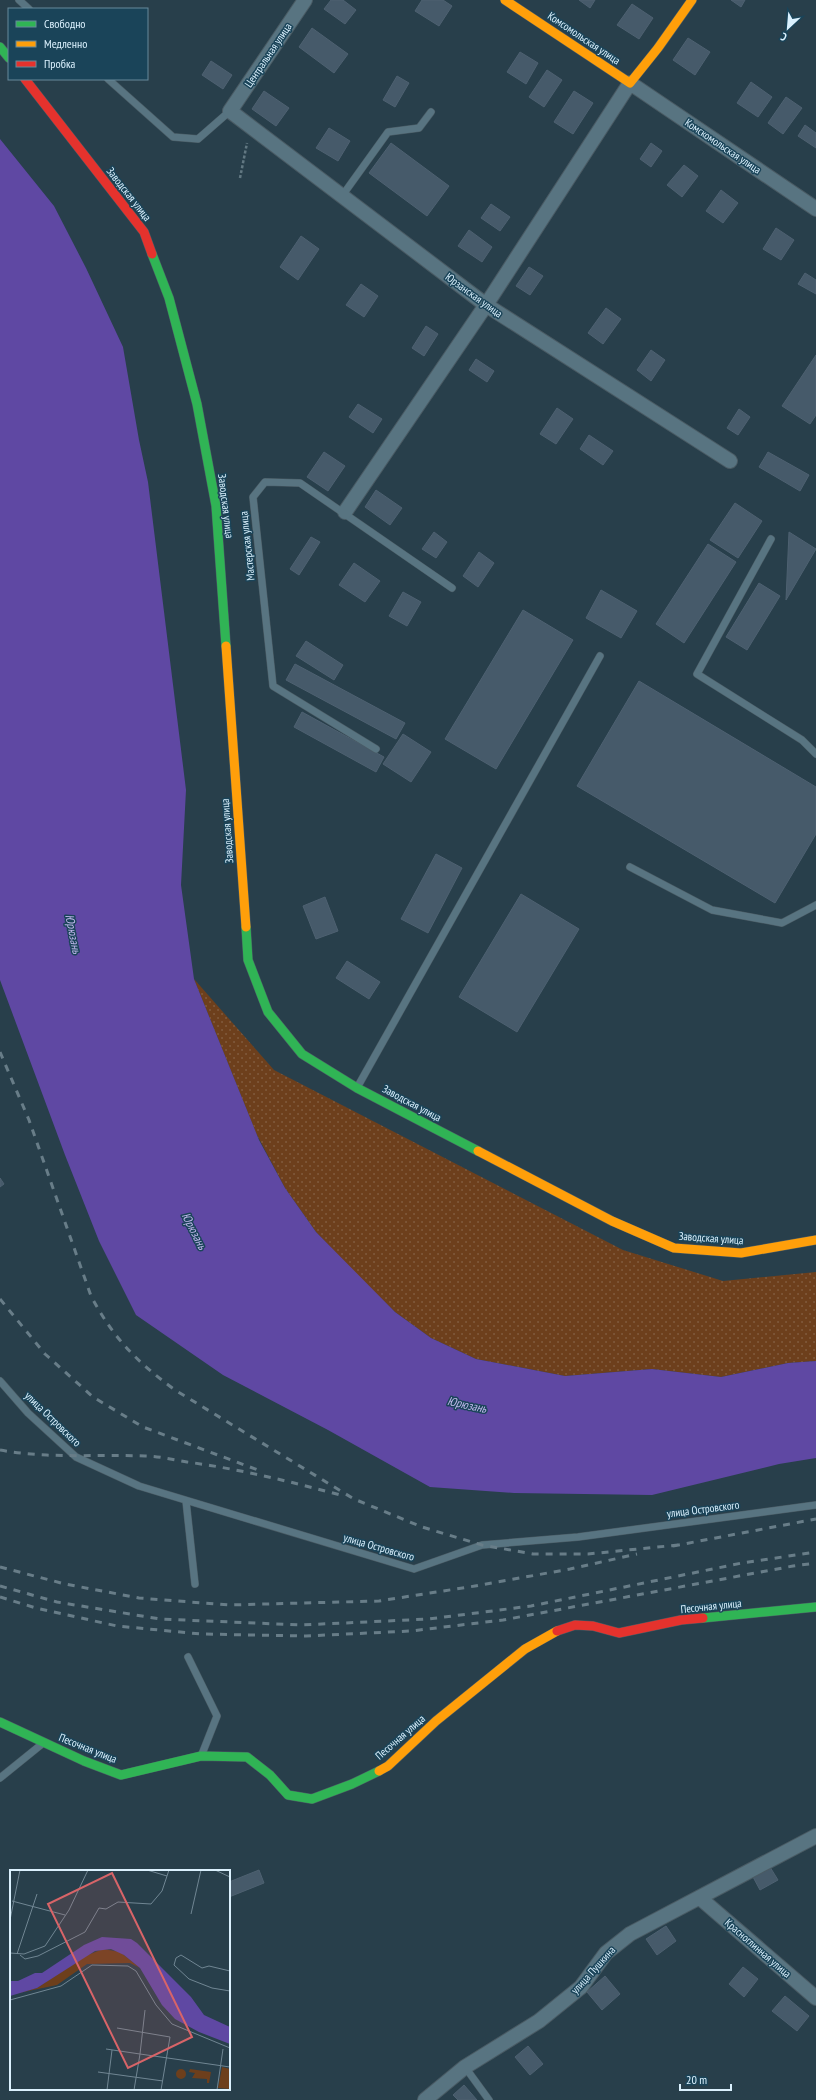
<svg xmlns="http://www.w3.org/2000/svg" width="816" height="2100" font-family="'PT Sans Narrow',sans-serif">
<defs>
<pattern id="grass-dots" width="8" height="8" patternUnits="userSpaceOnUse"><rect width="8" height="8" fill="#6d3f1c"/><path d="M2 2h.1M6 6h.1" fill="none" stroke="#815b3e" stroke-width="1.8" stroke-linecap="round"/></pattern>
</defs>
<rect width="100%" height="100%" fill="#283f4b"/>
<!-- grass -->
<path fill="url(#grass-dots)" d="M194,979L274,1070L623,1250L723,1281L816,1272V1361L788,1363L721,1377L652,1369L565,1376L476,1359L431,1338L395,1312L358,1276L316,1232L285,1188L256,1133Z"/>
<!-- water -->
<path fill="#5f48a3" d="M0,139L54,206L86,268L123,347L139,440L148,482L186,790L181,885L194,979L259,1140L285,1188L316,1232L395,1312L431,1338L476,1359L565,1376L652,1369L721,1377L788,1363L816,1361V1458L779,1464L652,1495L514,1493L430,1487L328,1430L223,1375L136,1315L99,1241L65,1155L0,980Z"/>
<!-- building -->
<path fill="#465a6a" stroke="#4e6171" d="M331,0H343L356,10L345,24L324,9Z
M422,0H443L452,6L439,26L415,11Z
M579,0H595L590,8Z
M731,0H745L741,7Z
M632,4L653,18L639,39L617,25Z
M312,28L348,54L334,73L299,47Z
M688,38L710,52L695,75L673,60Z
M520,52L538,63L526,84L507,72Z
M211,61L232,75L223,89L202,75Z
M547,70L562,80L544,107L529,97Z
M397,76L409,83L395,107L383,100Z
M751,82L772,97L758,117L737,103Z
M264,91L289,108L276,126L252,109Z
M574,91L593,103L573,134L554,122Z
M786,97L802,108L783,134L768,123Z
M805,125L816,133V148L798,136Z
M329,128L350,141L338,161L316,148Z
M391,143L449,186L427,216L369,173Z
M651,143L662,151L651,167L640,159Z
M684,165L698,176L682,197L667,185Z
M721,190L738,203L723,223L706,211Z
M491,204L510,217L500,231L481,218Z
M776,228L794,240L781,260L763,249Z
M469,230L492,247L482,262L458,246Z
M301,236L319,249L298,280L280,267Z
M529,267L543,276L530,295L516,286Z
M805,273L816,280V294L798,284Z
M361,284L378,296L364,317L346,305Z
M606,308L621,319L603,344L588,333Z
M426,326L438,334L424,356L412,348Z
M651,350L665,360L651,381L637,370Z
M816,355V415L810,424L782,406Z
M476,359L494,371L487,382L469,370Z
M358,404L382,419L373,433L349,417Z
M557,408L573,419L556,444L540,434Z
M739,409L750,417L738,435L727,428Z
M589,435L613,451L603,465L580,449Z
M324,452L345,466L328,491L307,477Z
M768,452L809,475L800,491L759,467Z
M376,490L402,508L390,525L365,507Z
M735,503L762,521L738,558L710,540Z
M434,532L447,542L436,558L422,549Z
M789,532L816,549L786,600Z
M311,537L320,542L299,575L290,569Z
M708,544L736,562L684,643L656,624Z
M479,552L494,563L478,587L463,576Z
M354,563L380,581L365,602L339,585Z
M759,583L780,596L747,650L726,637Z
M601,590L637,611L621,638L586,618Z
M403,592L421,602L407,626L389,616Z
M523,610L573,640L496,769L445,739Z
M306,641L343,665L334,680L296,656Z
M295,664L405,723L396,739L286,680Z
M639,681L816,787V834L775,903L577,786Z
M302,712L384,757L376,772L294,727Z
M403,734L431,752L411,782L383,764Z
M436,854L462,868L428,933L401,919Z
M521,894L579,929L517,1032L459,997Z
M325,897L338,931L316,939L303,906Z
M347,961L380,982L369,999L336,978Z
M0,1178L4,1184L0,1187Z
M770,1867L778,1880L760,1890L753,1877Z
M259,1870L264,1883L229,1897V1882Z
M666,1926L676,1941L657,1955L646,1939Z
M743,1967L758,1979L744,1997L729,1984Z
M605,1976L620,1994L602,2010L587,1992Z
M785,1996L809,2016L797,2031L772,2011Z
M528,2046L543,2064L530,2075L515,2057Z
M464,2085L477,2100H458L453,2095Z"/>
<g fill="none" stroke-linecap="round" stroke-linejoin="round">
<!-- lane casing -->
<g stroke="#4a5b64" stroke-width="8">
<path id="lane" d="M19,0L29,9
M108,79L173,137L198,139L230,111
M342,196L388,132L419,128L431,112
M771,539L697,674L802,740L816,754
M376,749L273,686L253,497L265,482L300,483L452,588
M630,867L712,910L782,923L816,905
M358,1086L600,656
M0,1381L28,1413L76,1457L139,1486L414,1569L482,1545L578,1537L816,1505
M186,1501L195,1584
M188,1657L217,1716L202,1754
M0,1778L42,1744
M465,2067L489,2100"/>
</g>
<!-- street casing -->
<g stroke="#4a5b64" stroke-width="16">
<path id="street" d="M305,0L230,111L486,305L730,461
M345,512L486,305L630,83L816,209
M700,1898L816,1998
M425,2100L465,2067L539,2021L581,1987L606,1953L630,1934L816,1836"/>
</g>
<!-- fast casing -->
<g stroke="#4a5b64" stroke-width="10">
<path id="fast" d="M0,47L9,58
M152,254L169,298L197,404L216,506L226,646
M246,927L248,960L268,1012L302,1054L357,1088L478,1151
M703,1618L816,1607
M0,1722L84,1761L121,1775L201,1756L247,1757L270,1775L288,1795L312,1799L352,1784L379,1771"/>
</g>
<!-- slow casing -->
<g stroke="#4a5b64" stroke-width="10">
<path id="slow" d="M505,0L630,83L658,48L692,0
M226,646L246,927
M478,1151L612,1221L674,1248L741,1253L816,1240
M379,1771L388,1766L436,1721L525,1649L557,1631"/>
</g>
<!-- jam casing -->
<g stroke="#4a5b64" stroke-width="10">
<path id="jam" d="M25,79L144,232L152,254
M557,1631L575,1625L593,1626L619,1633L681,1620L703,1618"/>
</g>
<!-- path -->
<path stroke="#627882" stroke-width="2.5" stroke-dasharray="3 2" stroke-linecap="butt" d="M240,178L247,143"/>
<!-- lane -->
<use href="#lane" stroke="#587481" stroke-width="7"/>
<!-- street -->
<use href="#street" stroke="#587481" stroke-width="14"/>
<!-- fast -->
<use href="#fast" stroke="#30b455" stroke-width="9"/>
<!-- slow -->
<use href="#slow" stroke="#ff9f0a" stroke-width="9"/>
<!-- jam -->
<use href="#jam" stroke="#e5322d" stroke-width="9"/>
<!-- rail -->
<path stroke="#687d88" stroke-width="3" stroke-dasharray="7 7" stroke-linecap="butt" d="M0,1052L29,1120L91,1296C114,1339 136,1361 175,1390L354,1499L422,1527L482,1545L533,1554H588L678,1545
M0,1299L45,1354L93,1397L143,1427L258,1470
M0,1450C48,1459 96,1454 145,1456C159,1456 173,1460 187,1462C240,1469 292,1482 344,1496
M673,1546L816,1519
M0,1567L65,1584L139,1598L229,1605L379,1601L475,1586L570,1569L637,1554
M0,1586L57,1602L160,1619L301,1625L429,1619L531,1606L742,1563L816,1552
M0,1597L36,1608L117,1626L201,1634L306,1636L411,1631L503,1620L793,1566L816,1563"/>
</g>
<g text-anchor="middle" stroke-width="3" stroke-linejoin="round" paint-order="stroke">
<!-- street labels -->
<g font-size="11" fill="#dbf1fe" stroke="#1a4459">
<text transform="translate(584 38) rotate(34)" y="4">Комсомольская улица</text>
<text transform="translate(268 55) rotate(-56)" y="4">Центральная улица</text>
<text transform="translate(723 146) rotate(34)" y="4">Комскомольская улица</text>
<text transform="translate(129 194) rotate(52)" y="4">Заводская улица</text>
<text transform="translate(474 295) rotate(36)" y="4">Юрзанская улица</text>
<text transform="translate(226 506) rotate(83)" y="4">Заводская улица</text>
<text transform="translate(247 546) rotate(-96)" y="4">Мастерская улица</text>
<text transform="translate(227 831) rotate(-94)" y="4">Заводская улица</text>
<text transform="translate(412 1103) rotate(28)" y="4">Заводская улица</text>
<text transform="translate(711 1238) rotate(4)" y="4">Заводская улица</text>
<text transform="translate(53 1419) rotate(44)" y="4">улица Островского</text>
<text transform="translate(703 1509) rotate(-7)" y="4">улица Островского</text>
<text transform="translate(379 1547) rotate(16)" y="4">улица Островского</text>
<text transform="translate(711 1606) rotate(-6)" y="4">Песочная улица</text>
<text transform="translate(400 1737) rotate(-41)" y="4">Песочная улица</text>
<text transform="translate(88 1748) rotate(22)" y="4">Песочная улица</text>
<text transform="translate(758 1948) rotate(41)" y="4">Красноглинная улица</text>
<text transform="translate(593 1970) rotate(-48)" y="4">улица Пушкина</text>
</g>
<!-- water labels -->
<g font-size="12" font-style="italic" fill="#c1b8ec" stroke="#1a4459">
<text transform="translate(73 934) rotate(79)" y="4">Юрюзань</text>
<text transform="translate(194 1231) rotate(63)" y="4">Юрюзань</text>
<text transform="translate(467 1405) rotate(12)" y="4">Юрюзань</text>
</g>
</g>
<!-- overview -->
<g transform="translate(10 1870)">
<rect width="220" height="220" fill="#283f4b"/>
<path d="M93,79L110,82L130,98L120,93L77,94L47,115L4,124L27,118L73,87Z" fill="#6d3f1c"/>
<path d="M166 204a5 5 0 1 1 10 0a5 5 0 1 1-10 0ZM180,199L201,202L199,213H197V209L182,208L185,203L179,202Z" fill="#6d3f1c"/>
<path d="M212,197L220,199V219L208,218Z" fill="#6d3f1c"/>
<path d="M92,67L121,69L127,73L181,127L194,145L220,157V174L189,162L165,149L152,135L130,98L114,85L101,79L85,81L27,118L0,126V111H8L25,103H32L74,75Z" fill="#5f48a3"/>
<path fill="none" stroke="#708693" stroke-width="1" d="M137,0L157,6M205,0L220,7M2,31L55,45M181,44L191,0M0,50L10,0M0,83L14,84L35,76L59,40L78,0M7,84L27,24M10,85L15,89L28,86L75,62L89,38L96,39L108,32L141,34L152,21L159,0M220,101L199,96L192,98L171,85L166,88L164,95L179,109L202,118L220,121M0,130L51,116L82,95L118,96L126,101L146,135L162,154L220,178M107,158L160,167L151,220M96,179L130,184L135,140M88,202L153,211M97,220L102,180M124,220L130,184L220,197M207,220L213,179"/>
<path fill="#d86468" fill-opacity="0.15" stroke="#d86468" stroke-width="2" d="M102,3L182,167L118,198L38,34Z"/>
<rect width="220" height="220" fill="none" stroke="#dbf1fe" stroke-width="2"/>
</g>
<!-- legend -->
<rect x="8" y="8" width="140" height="72" fill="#1a4459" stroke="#67899b"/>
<rect x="16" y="21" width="20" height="6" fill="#30b455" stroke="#67899b"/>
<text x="44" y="28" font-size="12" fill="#dbf1fe">Свободно</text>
<rect x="16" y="41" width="20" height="6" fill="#ff9f0a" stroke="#67899b"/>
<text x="44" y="48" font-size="12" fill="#dbf1fe">Медленно</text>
<rect x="16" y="61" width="20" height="6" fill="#e5322d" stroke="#67899b"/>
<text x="44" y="68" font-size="12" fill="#dbf1fe">Пробка</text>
<!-- north arrow -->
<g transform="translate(788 28) rotate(206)" stroke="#1a4459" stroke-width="3" paint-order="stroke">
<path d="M0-3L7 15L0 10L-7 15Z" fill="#dbf1fe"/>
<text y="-6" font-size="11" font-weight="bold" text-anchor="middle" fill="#dbf1fe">С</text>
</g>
<!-- scale -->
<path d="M680 2084v6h51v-6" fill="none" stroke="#dbf1fe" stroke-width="2"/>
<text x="686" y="2084" font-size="12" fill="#dbf1fe" stroke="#1a4459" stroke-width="3" paint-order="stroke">20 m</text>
</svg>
